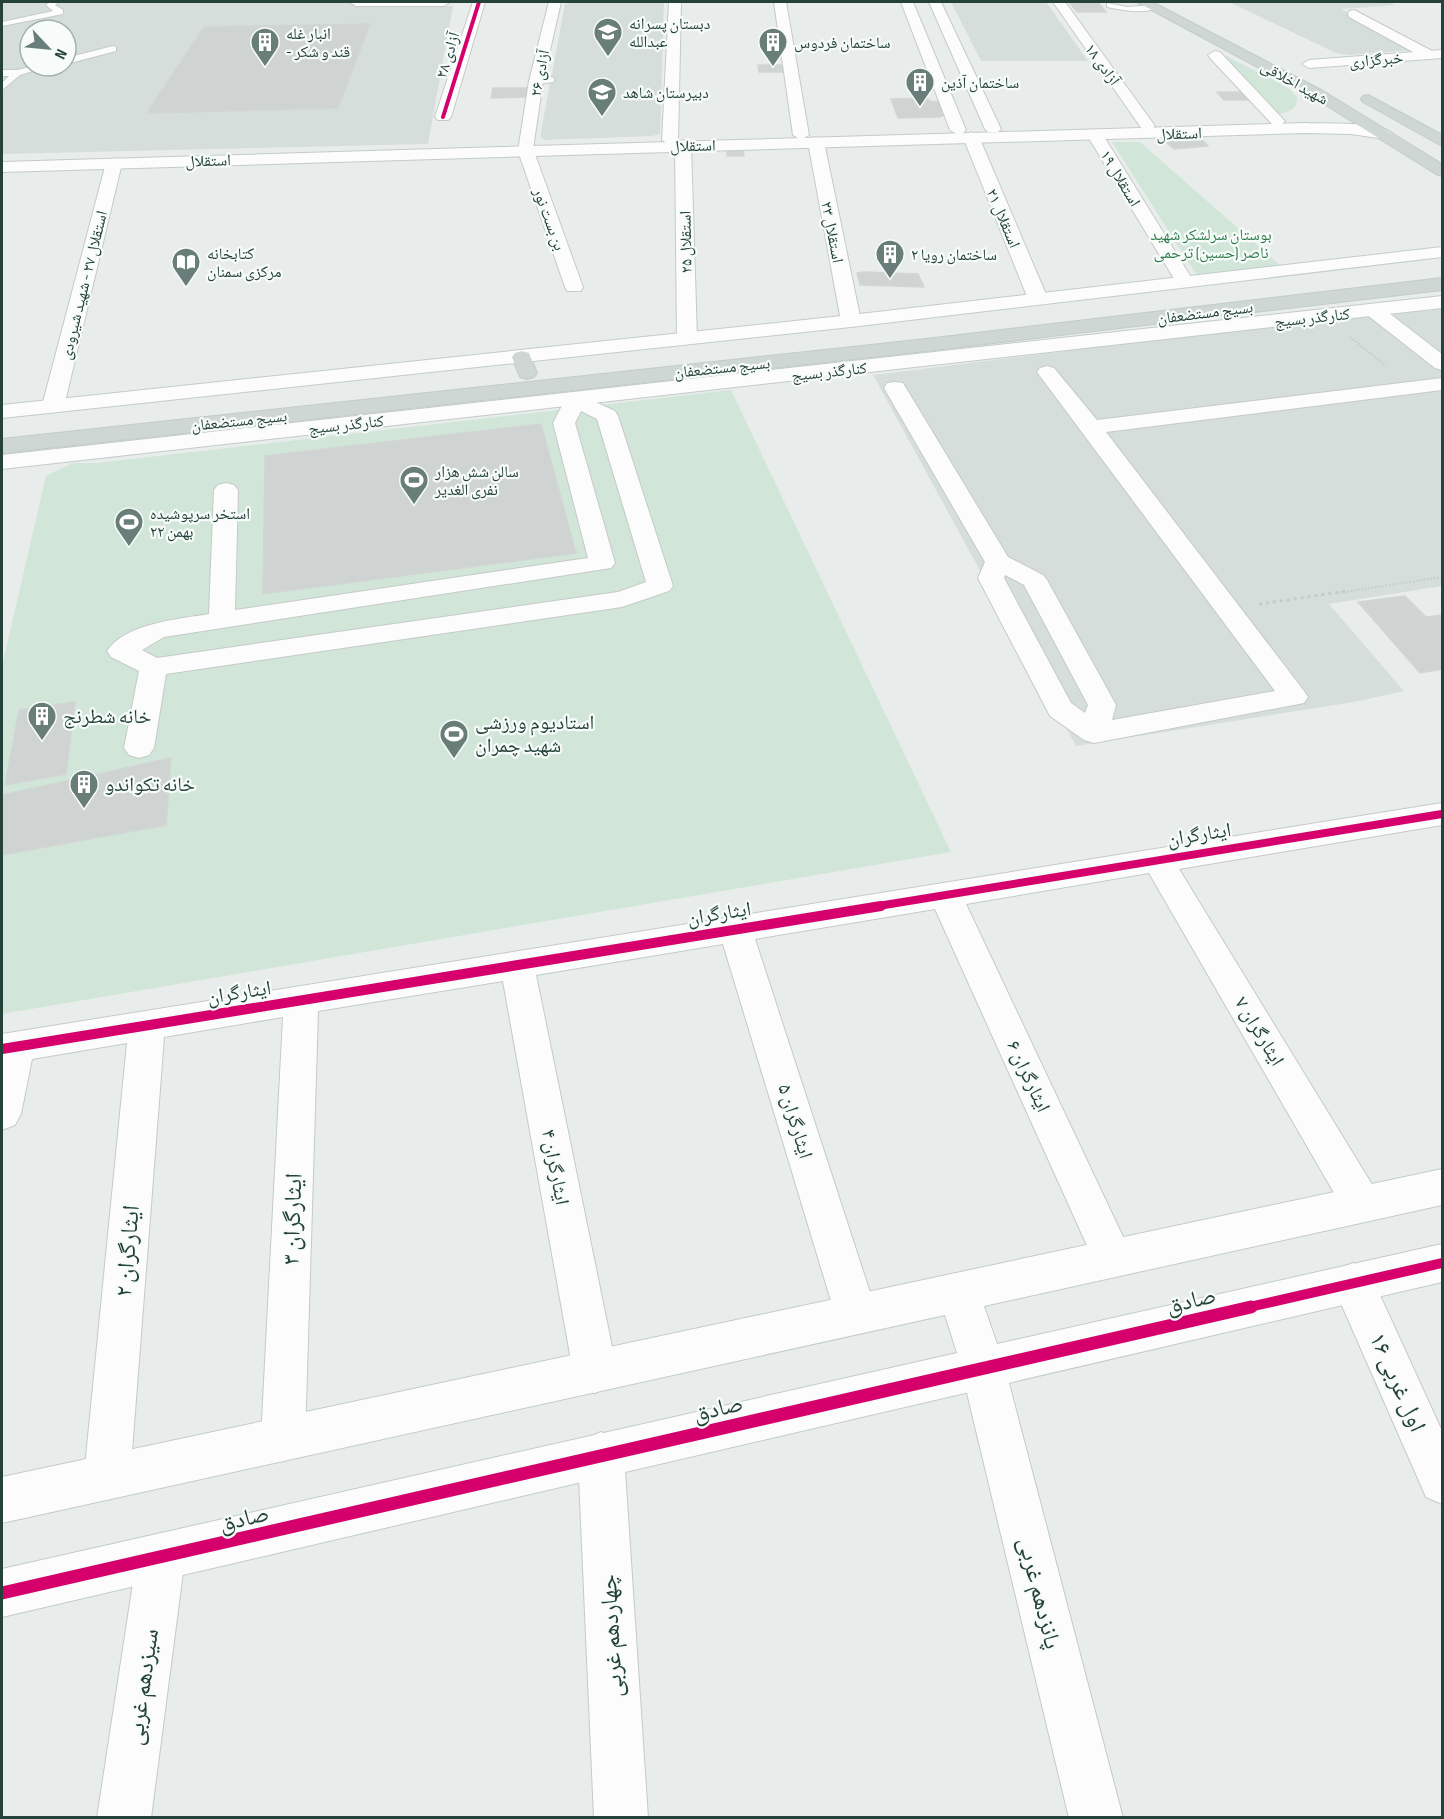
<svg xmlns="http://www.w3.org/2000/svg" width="1444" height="1819" font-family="'Sofia Sans Condensed','Noto Naskh Arabic',sans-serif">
<rect width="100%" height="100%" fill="#e8edeb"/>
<!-- built -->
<path fill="#d6dedb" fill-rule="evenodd" d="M2,2H338L372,4L373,6H453L428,144L2,154ZM30,30H66V66H30Z
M575,2H664L660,134L652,136L545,140L540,137L565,4Z
M951,2H1046L1088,61H981Z
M1229,2H1388L1395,5L1341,9L1414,50L1349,55L1336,53Z
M1442,309V586L1329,604L1404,691L1354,702L1076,746L873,375L1139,342Z"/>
<!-- green -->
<path fill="#d1e6d8" d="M1224,55L1287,87L1297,97C1298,109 1289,112 1279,114Z
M1112,142H1140L1282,267L1196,274Z
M731,390L951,852L2,1014V666L46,476L73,463H97Z"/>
<!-- building -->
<path fill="#cfd4d2" stroke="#d1d6d4" stroke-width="1.5" d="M1069,2H1098L1106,12H1077Z
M370,24L338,108L147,113L204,27Z
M758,65H786L787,72H759Z
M493,88H531L529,97L491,98Z
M1217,92H1248L1255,100H1224Z
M927,98L930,101L942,102L947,114L939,117L898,118L891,99Z
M1196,134L1208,146L1174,149L1159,136Z
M743,149L744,156H727V150Z
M864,272L918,274L924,287L860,285L857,273Z
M541,424L576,553L263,594L265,456Z
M1405,596L1426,617L1442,615V669L1420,673L1358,602Z
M75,702L66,774L5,785L19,710Z
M171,758L166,825L2,855V795Z"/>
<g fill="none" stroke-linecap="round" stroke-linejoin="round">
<!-- lane casing -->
<g stroke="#c5cac8" stroke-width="2">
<path id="lane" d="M50,2H59L55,5L63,10V14L2,26V22L53,11L46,5Z
M1107,3L1127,7L1155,5L1159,7C1145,15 1123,10 1107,7Z
M113,46L116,47V51L66,64V58Z
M34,66H49L20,75L2,90V83L9,76H2V70H17Z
M551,77L554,78V82L536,84L531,81L536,78Z"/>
</g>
<!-- street casing -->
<g stroke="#c5cac8" stroke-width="2">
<path id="street" d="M473,2H485L451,117L448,120H438L435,117Z
M549,2H561L543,81L533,149L583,287L581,291H567L565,287L518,151L529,81Z
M669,2H681L678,140L670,145L662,140Z
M774,2H786L809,135L801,140L793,135Z
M901,2H913L966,130L963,133L958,135L950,130Z
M929,2H941L1001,129L998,132H988L985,129Z
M1053,2H1065L1155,126L1152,129H1142Z
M1354,10L1434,52L1436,55L1429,59L1424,58L1349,17L1348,14L1349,11Z
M1215,51L1220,52L1282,118L1285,121L1282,124H1272L1210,58L1208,55Z
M1095,130L1103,135L1194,282L1192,286H1178L1176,282L1087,135Z
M971,132L979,137L1048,299L1045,303H1031L1028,299L963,137Z
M816,137L824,142L861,321L858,325H844L841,321L808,142Z
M683,140L691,145L697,339L694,343H680L677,339L675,145Z
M114,158L122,163L64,406L61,411L53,412L45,411L42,406L106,163Z
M1373,304L1380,306L1442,354V370L1435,368L1366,314L1363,310L1366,306Z
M1047,366L1054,368L1097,420L1442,378V390L1106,432L1304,691L1308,697L1304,703L1094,743L1084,740L1050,716L978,578L985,562L884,388L887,383L895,382L903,383L1008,557L1043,575L1047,580L1116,705L1112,720L1275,691L1040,376L1037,372L1040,368ZM1005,575L1024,585L1088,705L1085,713L1071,703L1004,578Z
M576,393L615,411L618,416L673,586L669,591L622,607L166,674L154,748L149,755L139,758L129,755L124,748L139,671L111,657L107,651C126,623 179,619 209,614L214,490L218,485L226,483L234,485L238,490L235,610L588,558L553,423L568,394ZM581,411L597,419L646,582L618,592L157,658L142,650L164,637L611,568L615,563L575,423Z
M1442,803V825L1179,869L1376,1191L1382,1204L1376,1217L1362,1222L1348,1217L1149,873L966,904L1133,1258L1127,1272L1113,1277L1099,1272L935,909L755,939L877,1314L871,1328L856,1334L841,1328L835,1314L723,944L536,975L617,1371L610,1386L595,1393L580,1386L573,1371L503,981L318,1011L305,1439L299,1455L283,1461L267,1455L261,1439L283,1017L164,1037L130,1477L123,1493L107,1500L91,1493L84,1477L127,1043L32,1059L21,1114L15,1125L2,1130V1034Z
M1353,1263L1368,1269L1442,1431V1504L1426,1497L1332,1283L1338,1269Z
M983,1347L998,1353L1005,1368L1123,1818H1069L961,1368L968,1353Z
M601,1432L617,1439L624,1455L648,1818H594L578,1455L585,1439Z
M161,1533L178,1540L185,1557L151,1818H97L137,1557L144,1540Z"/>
</g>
<!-- secondary casing -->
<g stroke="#c3cbc8" stroke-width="2">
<path id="secondary" d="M350,2H450L444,6H356Z
M1442,50V58L1309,68L1302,64L1309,60Z
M1306,123C1324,124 1381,121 1393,134L1385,139L1351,134L1306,133L2,172V162Z
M1442,247V257L851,327L2,418V405L851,315Z
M1442,296V308L2,469V455Z
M1442,1169V1205L984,1306L997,1344L1442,1244V1282L2,1617V1569L957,1353L945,1315L2,1523V1477Z"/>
</g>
<!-- primary casing -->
<g stroke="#c3ccc9" stroke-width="2">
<path id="primary" d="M1137,2H1152L1323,91L1442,164V176L1436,174L1313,97Z
M1368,95L1442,135V146L1363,102L1361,99L1363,96Z
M1442,278V290L926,351L2,453V439L926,339Z
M522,351L529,353L537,373L534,377L527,379L520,377L512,357L515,353Z"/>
</g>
<!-- path-far1 -->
<path stroke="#c3ccca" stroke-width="2" stroke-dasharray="1.5 2" stroke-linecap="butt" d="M1350,337L1386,366
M1337,593L1442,577"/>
<!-- path -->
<path stroke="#c3ccca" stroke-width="3" stroke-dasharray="3 4" stroke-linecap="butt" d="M1259,604L1347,591"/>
<!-- lane -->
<use href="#lane" fill="#fcfcfc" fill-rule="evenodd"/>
<!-- street -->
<use href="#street" fill="#fcfcfc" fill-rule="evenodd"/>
<!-- secondary -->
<use href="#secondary" fill="#fcfcfc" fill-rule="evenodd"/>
<!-- primary -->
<use href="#primary" fill="#cfd7d5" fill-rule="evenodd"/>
<!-- cycleway-far3 casing -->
<g stroke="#f7fbf9" stroke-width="5">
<path id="cycleway-far3" d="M443,117L479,2"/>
</g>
<!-- cycleway-far2 casing -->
<g stroke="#f7fbf9" stroke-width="11">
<path id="cycleway-far2" d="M872,907L1442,814"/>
</g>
<!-- cycleway-far1 casing -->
<g stroke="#f7fbf9" stroke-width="14">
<path id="cycleway-far1" d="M2,1049L881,906
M1245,1308L1442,1263"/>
</g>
<!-- cycleway casing -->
<g stroke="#f7fbf9" stroke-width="16">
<path id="cycleway" d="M2,1593L1251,1307"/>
</g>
<!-- cycleway-far3 -->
<use href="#cycleway-far3" stroke="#d6006c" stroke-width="4"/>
<!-- cycleway-far2 -->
<use href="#cycleway-far2" stroke="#d6006c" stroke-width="8"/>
<!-- cycleway-far1 -->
<use href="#cycleway-far1" stroke="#d6006c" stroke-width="10"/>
<!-- cycleway -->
<use href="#cycleway" stroke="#d6006c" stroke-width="13"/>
</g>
<!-- icons -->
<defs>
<g id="school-pin" transform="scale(1.5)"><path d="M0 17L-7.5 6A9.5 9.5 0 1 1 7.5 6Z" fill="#697e78" stroke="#f7fbf9"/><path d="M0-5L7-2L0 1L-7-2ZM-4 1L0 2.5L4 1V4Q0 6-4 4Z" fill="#fff"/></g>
<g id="building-pin" transform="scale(1.5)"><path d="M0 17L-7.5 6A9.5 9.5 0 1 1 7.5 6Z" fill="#697e78" stroke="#f7fbf9"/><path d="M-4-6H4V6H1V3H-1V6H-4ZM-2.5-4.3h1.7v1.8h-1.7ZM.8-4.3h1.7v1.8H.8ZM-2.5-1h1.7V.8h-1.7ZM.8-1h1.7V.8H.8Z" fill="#fff"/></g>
<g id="library-pin" transform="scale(1.5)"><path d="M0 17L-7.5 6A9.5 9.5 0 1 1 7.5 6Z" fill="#697e78" stroke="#f7fbf9"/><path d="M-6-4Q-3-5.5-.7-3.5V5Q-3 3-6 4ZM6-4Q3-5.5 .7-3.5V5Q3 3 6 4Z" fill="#fff"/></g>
<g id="stadium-pin" transform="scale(1.5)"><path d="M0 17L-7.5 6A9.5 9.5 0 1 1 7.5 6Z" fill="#697e78" stroke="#f7fbf9"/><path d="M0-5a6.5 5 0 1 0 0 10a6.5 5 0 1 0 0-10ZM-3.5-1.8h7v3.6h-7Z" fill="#fff"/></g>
</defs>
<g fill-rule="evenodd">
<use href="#school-pin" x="608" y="32"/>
<use href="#building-pin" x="265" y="42"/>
<use href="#building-pin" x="773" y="42"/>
<use href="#building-pin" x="920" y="82"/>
<use href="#school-pin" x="602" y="92"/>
<use href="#building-pin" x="890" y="254"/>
<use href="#library-pin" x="186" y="262"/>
<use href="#stadium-pin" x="414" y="480"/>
<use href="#stadium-pin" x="129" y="522"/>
<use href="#building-pin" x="42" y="716"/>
<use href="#stadium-pin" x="454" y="734"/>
<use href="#building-pin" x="84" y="784"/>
</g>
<g text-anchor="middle" stroke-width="4.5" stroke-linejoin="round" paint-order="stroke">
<!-- far-poi labels -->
<g font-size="16" fill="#24423a" stroke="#f7fbf9" text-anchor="start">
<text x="629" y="29">دبستان پسرانه<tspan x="629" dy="18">عبدالله</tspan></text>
<text x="286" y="39">انبار غله<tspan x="286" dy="18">- قند و شکر</tspan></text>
<text x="794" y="48">ساختمان فردوس</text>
<text x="941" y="88">ساختمان آذین</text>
<text x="623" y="98">دبیرستان شاهد</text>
<text x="207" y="259">کتابخانه<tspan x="207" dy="18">مرکزی سمنان</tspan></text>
<text x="911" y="260">ساختمان رویا ۲</text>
<text x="435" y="477">سالن شش هزار<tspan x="435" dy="18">نفری الغدیر</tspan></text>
<text x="150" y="519">استخر سرپوشیده<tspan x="150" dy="18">۲۲ بهمن</tspan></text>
</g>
<!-- far-street labels -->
<g font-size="16" fill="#24423a" stroke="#f7fbf9">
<text transform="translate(447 55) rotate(-73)" y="6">آزادی ۲۸</text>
<text transform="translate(1376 59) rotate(-5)" y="6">خبرگزاری</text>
<text transform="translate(1103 64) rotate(54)" y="6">آزادی ۱۸</text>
<text transform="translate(539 73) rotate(-79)" y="6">آزادی ۲۶</text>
<text transform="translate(1295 82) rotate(29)" y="6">شهید اخلاقی</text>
<text transform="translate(1179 133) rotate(-2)" y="6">استقلال</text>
<text transform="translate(693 145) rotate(-1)" y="6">استقلال</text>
<text transform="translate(208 160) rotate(-2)" y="6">استقلال</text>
<text transform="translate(1121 178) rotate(59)" y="6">استقلال ۱۹</text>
<text transform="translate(1004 218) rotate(67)" y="6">استقلال ۲۱</text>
<text transform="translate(550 219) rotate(70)" y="6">بن بست نور</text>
<text transform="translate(833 232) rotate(79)" y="6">استقلال ۲۳</text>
<text transform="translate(685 242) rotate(-91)" y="6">استقلال ۲۵</text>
<text transform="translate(83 285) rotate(-76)" y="6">استقلال ۲۷ - شهید شیرودی</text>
<text transform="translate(1205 312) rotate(-7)" y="6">بسیج مستضعفان</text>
<text transform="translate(1312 317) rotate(-6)" y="6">کنارگذر بسیج</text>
<text transform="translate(722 367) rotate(-6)" y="6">بسیج مستضعفان</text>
<text transform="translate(829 371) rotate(-6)" y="6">کنارگذر بسیج</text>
<text transform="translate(239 420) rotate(-6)" y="6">بسیج مستضعفان</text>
<text transform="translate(346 424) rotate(-6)" y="6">کنارگذر بسیج</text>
</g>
<!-- far-park labels -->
<g font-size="16" fill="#2d7a4b" stroke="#f7fbf9">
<text x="1211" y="240">بوستان سرلشکر شهید<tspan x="1211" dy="18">ناصر (حسین) ترحمی</tspan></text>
</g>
<!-- poi labels -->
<g font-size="20" fill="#24423a" stroke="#f7fbf9" text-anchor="start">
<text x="63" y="723">خانه شطرنج</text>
<text x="475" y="729">استادیوم ورزشی<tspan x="475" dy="23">شهید چمران</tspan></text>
<text x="105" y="791">خانه تکواندو</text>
</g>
<!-- street labels -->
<g font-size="20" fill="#24423a" stroke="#f7fbf9">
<text transform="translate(1199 834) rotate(-9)" y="7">ایثارگران</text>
<text transform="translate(719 913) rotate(-9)" y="7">ایثارگران</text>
<text transform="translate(239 992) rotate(-9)" y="7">ایثارگران</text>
<text transform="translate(1260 1031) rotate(59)" y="7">ایثارگران ۷</text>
<text transform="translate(1029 1076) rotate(65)" y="7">ایثارگران ۶</text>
<text transform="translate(796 1121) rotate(73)" y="7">ایثارگران ۵</text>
<text transform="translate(556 1167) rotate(79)" y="7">ایثارگران ۴</text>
</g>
<!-- near-street labels -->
<g font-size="24" fill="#24423a" stroke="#f7fbf9">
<text transform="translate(292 1219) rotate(-88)" y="8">ایثارگران ۳</text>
<text transform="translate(127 1251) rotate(-85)" y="8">ایثارگران ۲</text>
<text transform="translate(1191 1300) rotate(-13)" y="8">صادق</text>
<text transform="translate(1398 1382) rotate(66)" y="8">۱۶ اول غربی</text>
<text transform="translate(718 1408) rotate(-13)" y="8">صادق</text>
<text transform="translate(244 1518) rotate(-13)" y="8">صادق</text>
<text transform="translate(1040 1593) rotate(76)" y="8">پانزدهم غربی</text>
<text transform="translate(611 1636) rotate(-93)" y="8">چهاردهم غربی</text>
<text transform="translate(142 1687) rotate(-82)" y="8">سیزدهم غربی</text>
</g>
</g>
<!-- border -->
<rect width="1444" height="1819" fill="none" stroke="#24423a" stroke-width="6"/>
<!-- north arrow -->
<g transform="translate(48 48) rotate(116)"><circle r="28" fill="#f7fbf9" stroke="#a3b1ad" stroke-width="1.5"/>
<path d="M0-4.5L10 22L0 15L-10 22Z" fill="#697e78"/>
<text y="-9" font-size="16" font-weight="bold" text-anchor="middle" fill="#24423a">N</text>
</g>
</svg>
